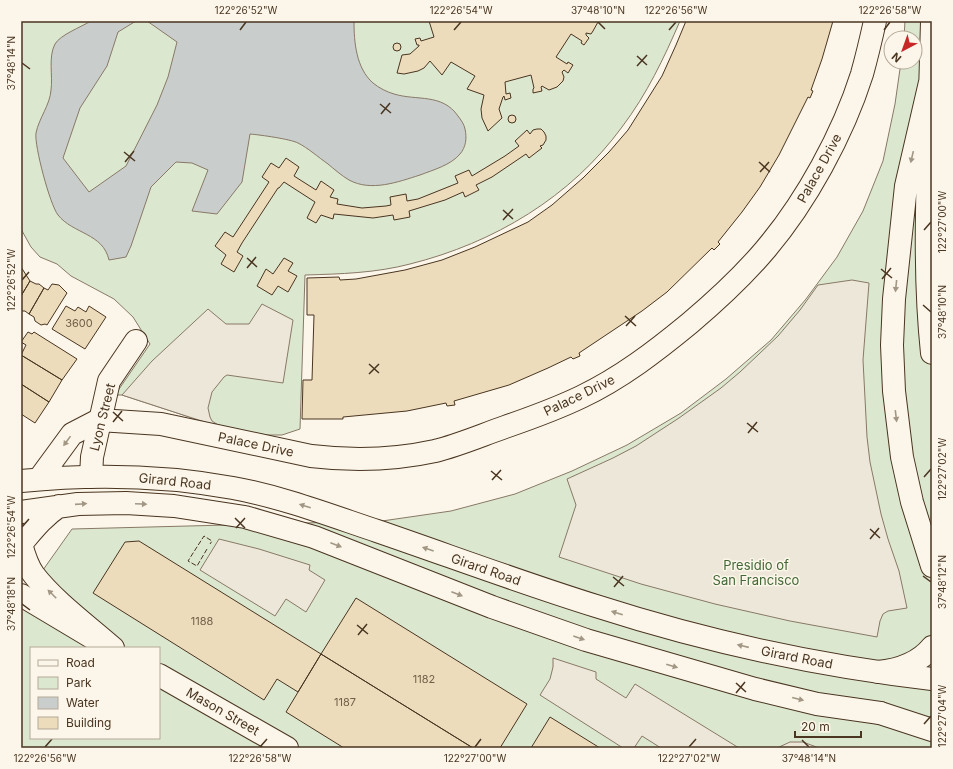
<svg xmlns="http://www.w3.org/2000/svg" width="953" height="769" font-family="Inter,sans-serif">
<rect width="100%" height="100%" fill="#fbf6e9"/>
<!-- green -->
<path fill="#dce7d0" stroke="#887966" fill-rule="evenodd" d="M21,21H680C664,58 647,94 622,127C571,197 494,243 410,264C376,273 340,274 305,275L300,429L282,435H266L223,428L122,395H118L117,392L150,344L133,317L114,299L71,276L57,264L40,257L31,247L21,229Z
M905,21H932V748H21V601L72,529L382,521L451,511L515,494L572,471L627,445L681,413L726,379L771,340L806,299L837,257L863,211L883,161L895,104L901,62H915V38H904ZM31,648H159V738H31Z"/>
<!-- parking -->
<path fill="#ede7d9" stroke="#887966" d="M852,280L869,283L863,360L867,437L870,462L881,514L888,539L899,571L907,608L888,611L883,614L880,621L877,637L790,621L715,604L641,584L559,557L576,505L567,479L613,458L636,446L679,418L721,388L740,372L778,336L800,310L818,285Z
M262,304L293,320L283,383L227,375L224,377L212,392L208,408L210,417L212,421L223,428L122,395L152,361L208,309L226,324H249Z
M219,539L259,549L310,565L309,570L325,580L306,612L286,599L275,616L200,570Z
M553,658L596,672V679L626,698L635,684L739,748H661L642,736L634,748H623L540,695L550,679L553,667Z
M790,742H803L819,748H777Z"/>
<!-- water -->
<path fill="#c9cecd" stroke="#887966" d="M91,21H136L118,32L107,66L80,108L63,158L89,192L126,166L157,105L168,77L177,42L147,21H354C354,42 356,68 373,83C379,88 387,92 394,94C417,101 442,93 458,116C461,120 464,124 465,129C467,138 466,147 460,154C451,165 433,170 420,175C398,182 371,192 349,180C342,176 334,169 328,164C318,157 308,148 298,143C290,139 261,135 250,134L242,182L217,214L192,211L208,170L192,163L176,162L151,187L131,246L126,257L109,260C103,233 73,234 58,215C50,205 34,145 36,133C39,118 50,105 51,90C53,76 48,57 55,44C60,35 81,27 91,21Z"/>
<!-- building -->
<path fill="#ecdcbc" stroke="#4a3520" d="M429,21H598V22L593,31L591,34L586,33V35L589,38L584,45L581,43L582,41L571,34L556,57L567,64L568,62L573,65L568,73L564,70L562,72L564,77L563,81L557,87L549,90L542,86L541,87L542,91L533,93V89L534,88L531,75L505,82L506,94L510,93L511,98L505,100L504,96L503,97L499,109L502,118L488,131L482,118L481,109L484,95L467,89L475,76L451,62L442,75L430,61L424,68L418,71L404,74L397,73L402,55L410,54L419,46V45H417L415,39L420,38L421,41L434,37Z
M686,21H833L822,59L811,90L813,91L810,98L808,97L779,155L760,187L742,212L718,242L720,244L714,250L712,248L667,292L642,311L579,353L580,356L573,359L571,357L548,368L509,385L454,401L455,405L447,406L446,403L407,411L343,417V419H302L303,380H312L314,315H307V278L339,277L340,280L356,279L405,270L442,260L475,247L528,222L552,205L583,178L609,152L628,130L662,76L676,45Z
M393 47a4 4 0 1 1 8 0a4 4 0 1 1-8 0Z
M508 119a4 4 0 1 1 8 0a4 4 0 1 1-8 0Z
M537,129H541L544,132L546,136V140L543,145L540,146L542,148L529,158L526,154L492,177L476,185L479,190L465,197L463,192L445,200L409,211L410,217L394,220L393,215L373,218L334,214L333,219L321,215L316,223L307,218L315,202L284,182L279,188H278L242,243L237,252L243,256L234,272L221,264L226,255L215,246L225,232L233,237L269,182L262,177L271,163L279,168L286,158L299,167L294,176L316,190L321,181L334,190L330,197L338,199L337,204L362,208L386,206L391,205L390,197L406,194L407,201L418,199L458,183L455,176L469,170L472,176L505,156L519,146L515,141L527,130L530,134L533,130Z
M284,258L293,263L288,271L297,276L288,292L278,286L272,295L257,286L266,269L273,274Z
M21,267L30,281L21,296Z
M30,281L36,284H39L44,288L29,314L25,311H21V296Z
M52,284L59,285L67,293L47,325L45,324L41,325L35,321L34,317L29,314L44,288L48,290Z
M66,306L75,311L78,307L86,312L89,306L106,317L85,349L52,329Z
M28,332L32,334L34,332L77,359L62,380L21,355L26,345L21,342Z
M21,355L62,380L49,402L21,384Z
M21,384L49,402L35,423L21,414Z
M139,541L321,654L298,692L277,679L264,700L93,593L125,542Z
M356,598L527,704L500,748H473L321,654Z
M321,654L473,748H344L286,712Z
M550,717L600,748H531Z"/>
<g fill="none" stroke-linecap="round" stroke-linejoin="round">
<!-- minor casing -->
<g stroke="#4a3520" stroke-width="24">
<path id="minor" d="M99,420L161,424L311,456C353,461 394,460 435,451C459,445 482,435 505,427C531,418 556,409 581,397C621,378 656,351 690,323C716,301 743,276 765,250C806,202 843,134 862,74C867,56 871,39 875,21
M91,477L92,457L109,381L136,341
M21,595L93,638
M159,675L287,748"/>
</g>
<!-- major casing -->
<g stroke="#4a3520" stroke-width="24">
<path id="major" d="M39,479L72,434L99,420
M21,481C91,474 163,475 233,488C282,497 329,515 377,531C450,556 522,583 596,606C705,641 818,666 932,679
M21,512L78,504L126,503L174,506L245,517L314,537L492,607L586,640L755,689L817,704L880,713
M21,544C24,555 27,566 34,575C54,601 88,626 113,648
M21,544C33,530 43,517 59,506"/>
</g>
<!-- highway casing -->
<g stroke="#4a3520" stroke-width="24">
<path id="highway" d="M931,78L906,186L894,299L892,345L894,391L902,457L912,502L932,566
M930,94L932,21
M929,126C927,202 924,277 932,353
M878,672C898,670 919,663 932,647
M880,713L932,730"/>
</g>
<!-- minor -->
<use href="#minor" stroke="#fbf6e9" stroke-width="22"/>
<!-- major -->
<use href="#major" stroke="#fbf6e9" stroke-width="22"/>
<!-- highway -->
<use href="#highway" stroke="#fbf6e9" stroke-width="22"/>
<!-- fence -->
<path stroke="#4a3520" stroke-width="1" stroke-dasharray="5 2" stroke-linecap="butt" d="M207,549L197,566L188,561L204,536L212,541L210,544"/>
</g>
<!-- one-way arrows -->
<defs><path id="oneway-solid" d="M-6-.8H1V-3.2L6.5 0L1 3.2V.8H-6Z"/></defs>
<g fill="#a29684">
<use href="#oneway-solid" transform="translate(912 157) rotate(103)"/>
<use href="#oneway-solid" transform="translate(896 286) rotate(96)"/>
<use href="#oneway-solid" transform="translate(896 416) rotate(83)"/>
<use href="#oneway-solid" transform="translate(67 441) rotate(126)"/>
<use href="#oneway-solid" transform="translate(81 504) rotate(-4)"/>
<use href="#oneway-solid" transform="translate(141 504) rotate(3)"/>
<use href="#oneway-solid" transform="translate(305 506) rotate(-162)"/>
<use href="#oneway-solid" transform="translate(336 545) rotate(21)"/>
<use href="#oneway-solid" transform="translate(428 549) rotate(-161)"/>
<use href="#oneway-solid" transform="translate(52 594) rotate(-135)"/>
<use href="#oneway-solid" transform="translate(457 594) rotate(21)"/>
<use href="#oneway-solid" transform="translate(617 613) rotate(-163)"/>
<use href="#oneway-solid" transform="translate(579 638) rotate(19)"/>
<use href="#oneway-solid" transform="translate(743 646) rotate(-167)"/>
<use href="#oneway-solid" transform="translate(672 666) rotate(16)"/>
<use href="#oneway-solid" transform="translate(798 699) rotate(14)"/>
</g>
<!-- ticks -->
<path fill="none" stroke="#4a3520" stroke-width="1.5" d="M598,22L605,29M240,30L246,22M454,30L461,22M669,30L676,22M884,30L890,22M637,56L647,65M22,63L30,69M637,66L647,55M380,104L391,113M381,114L390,103M124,152L135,161M125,162L134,151M759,162L770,172M760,172L769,162M503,210L513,219M503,220L513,209M924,230L931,222M247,258L257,267M247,268L256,257M881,269L892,278M882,279L891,268M22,280L29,272M923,305L931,312M625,316L636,326M626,326L635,316M369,364L379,373M369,374L379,364M113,412L123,421M113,422L122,411M747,423L758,432M748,433L757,422M491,471L502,480M924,477L931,469M492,480L501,470M235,518L245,528M22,527L29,519M236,528L245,518M870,529L880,538M870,539L879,528M923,576L931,582M613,577L624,586M614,587L623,576M22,604L30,610M357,625L368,634M358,635L367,624M736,683L746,692M736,693L745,682M924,724L931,716M802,740L809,747M45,747L52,739M260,747L267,739M475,747L481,739M689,747L696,739"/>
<g text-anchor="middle" stroke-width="3" stroke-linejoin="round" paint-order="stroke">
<!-- number labels -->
<g font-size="11" fill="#725f47">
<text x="79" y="327">3600</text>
<text x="202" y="625">1188</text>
<text x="424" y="683">1182</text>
<text x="345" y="706">1187</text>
</g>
<!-- street labels -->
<g font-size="13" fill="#4a3520" stroke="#fbf6e9">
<text transform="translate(819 168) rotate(-61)" y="5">Palace Drive</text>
<text transform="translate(579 395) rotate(-26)" y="5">Palace Drive</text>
<text transform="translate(102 417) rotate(-76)" y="5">Lyon Street</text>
<text transform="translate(256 444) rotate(12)" y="5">Palace Drive</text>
<text transform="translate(175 481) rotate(6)" y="5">Girard Road</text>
<text transform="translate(486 569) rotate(19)" y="5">Girard Road</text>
<text transform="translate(797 657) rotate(11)" y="5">Girard Road</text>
<text transform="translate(223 711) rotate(30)" y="5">Mason Street</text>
</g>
<!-- park labels -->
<g font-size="13" fill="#436837" stroke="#fbf6e9">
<text x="756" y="570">Presidio of<tspan x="756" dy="15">San Francisco</tspan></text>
</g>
</g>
<!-- border -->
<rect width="953" height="769" fill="none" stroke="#fbf6e9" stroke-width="44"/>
<!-- legend -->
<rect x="30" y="647" width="130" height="92" fill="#fbf6e9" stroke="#b4a999"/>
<rect x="38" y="660" width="20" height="6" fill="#fbf6e9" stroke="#b4a999"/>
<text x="66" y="667" font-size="12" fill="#4a3520">Road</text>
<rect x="38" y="677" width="20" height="12" fill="#dce7d0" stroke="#b4a999"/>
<text x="66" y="687" font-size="12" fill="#4a3520">Park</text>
<rect x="38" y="697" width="20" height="12" fill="#c9cecd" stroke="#b4a999"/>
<text x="66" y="707" font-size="12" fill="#4a3520">Water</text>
<rect x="38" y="717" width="20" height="12" fill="#ecdcbc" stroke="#b4a999"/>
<text x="66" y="727" font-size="12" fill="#4a3520">Building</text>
<!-- north arrow -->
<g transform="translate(903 50) rotate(221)"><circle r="19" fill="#fbf6e9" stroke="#b4a999"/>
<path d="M0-3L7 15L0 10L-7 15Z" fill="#c62828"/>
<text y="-6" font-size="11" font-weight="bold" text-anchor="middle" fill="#4a3520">N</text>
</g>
<!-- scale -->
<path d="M795 731v6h66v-6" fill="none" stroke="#4a3520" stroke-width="2"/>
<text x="801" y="731" font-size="12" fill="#4a3520" stroke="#fbf6e9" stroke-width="3" paint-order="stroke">20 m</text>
<rect x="22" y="22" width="909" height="725" fill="none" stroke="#4a3520" stroke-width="1.5"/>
<g font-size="10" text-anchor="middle" fill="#4a3520">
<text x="246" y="14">122°26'52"W</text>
<text x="461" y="14">122°26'54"W</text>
<text x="598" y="14">37°48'10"N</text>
<text x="676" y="14">122°26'56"W</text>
<text x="890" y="14">122°26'58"W</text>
<text transform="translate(11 63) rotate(-90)" y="4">37°48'14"N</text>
<text transform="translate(942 222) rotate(-90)" y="4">122°27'00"W</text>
<text transform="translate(11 280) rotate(-90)" y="4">122°26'52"W</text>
<text transform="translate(942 312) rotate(-90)" y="4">37°48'10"N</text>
<text transform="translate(942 469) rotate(-90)" y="4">122°27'02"W</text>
<text transform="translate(11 527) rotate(-90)" y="4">122°26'54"W</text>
<text transform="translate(942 582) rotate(-90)" y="4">37°48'12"N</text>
<text transform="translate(11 604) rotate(-90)" y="4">37°48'18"N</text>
<text transform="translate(942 716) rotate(-90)" y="4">122°27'04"W</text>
<text x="45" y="762">122°26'56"W</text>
<text x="260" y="762">122°26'58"W</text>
<text x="475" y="762">122°27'00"W</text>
<text x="689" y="762">122°27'02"W</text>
<text x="809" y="762">37°48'14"N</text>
</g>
</svg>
